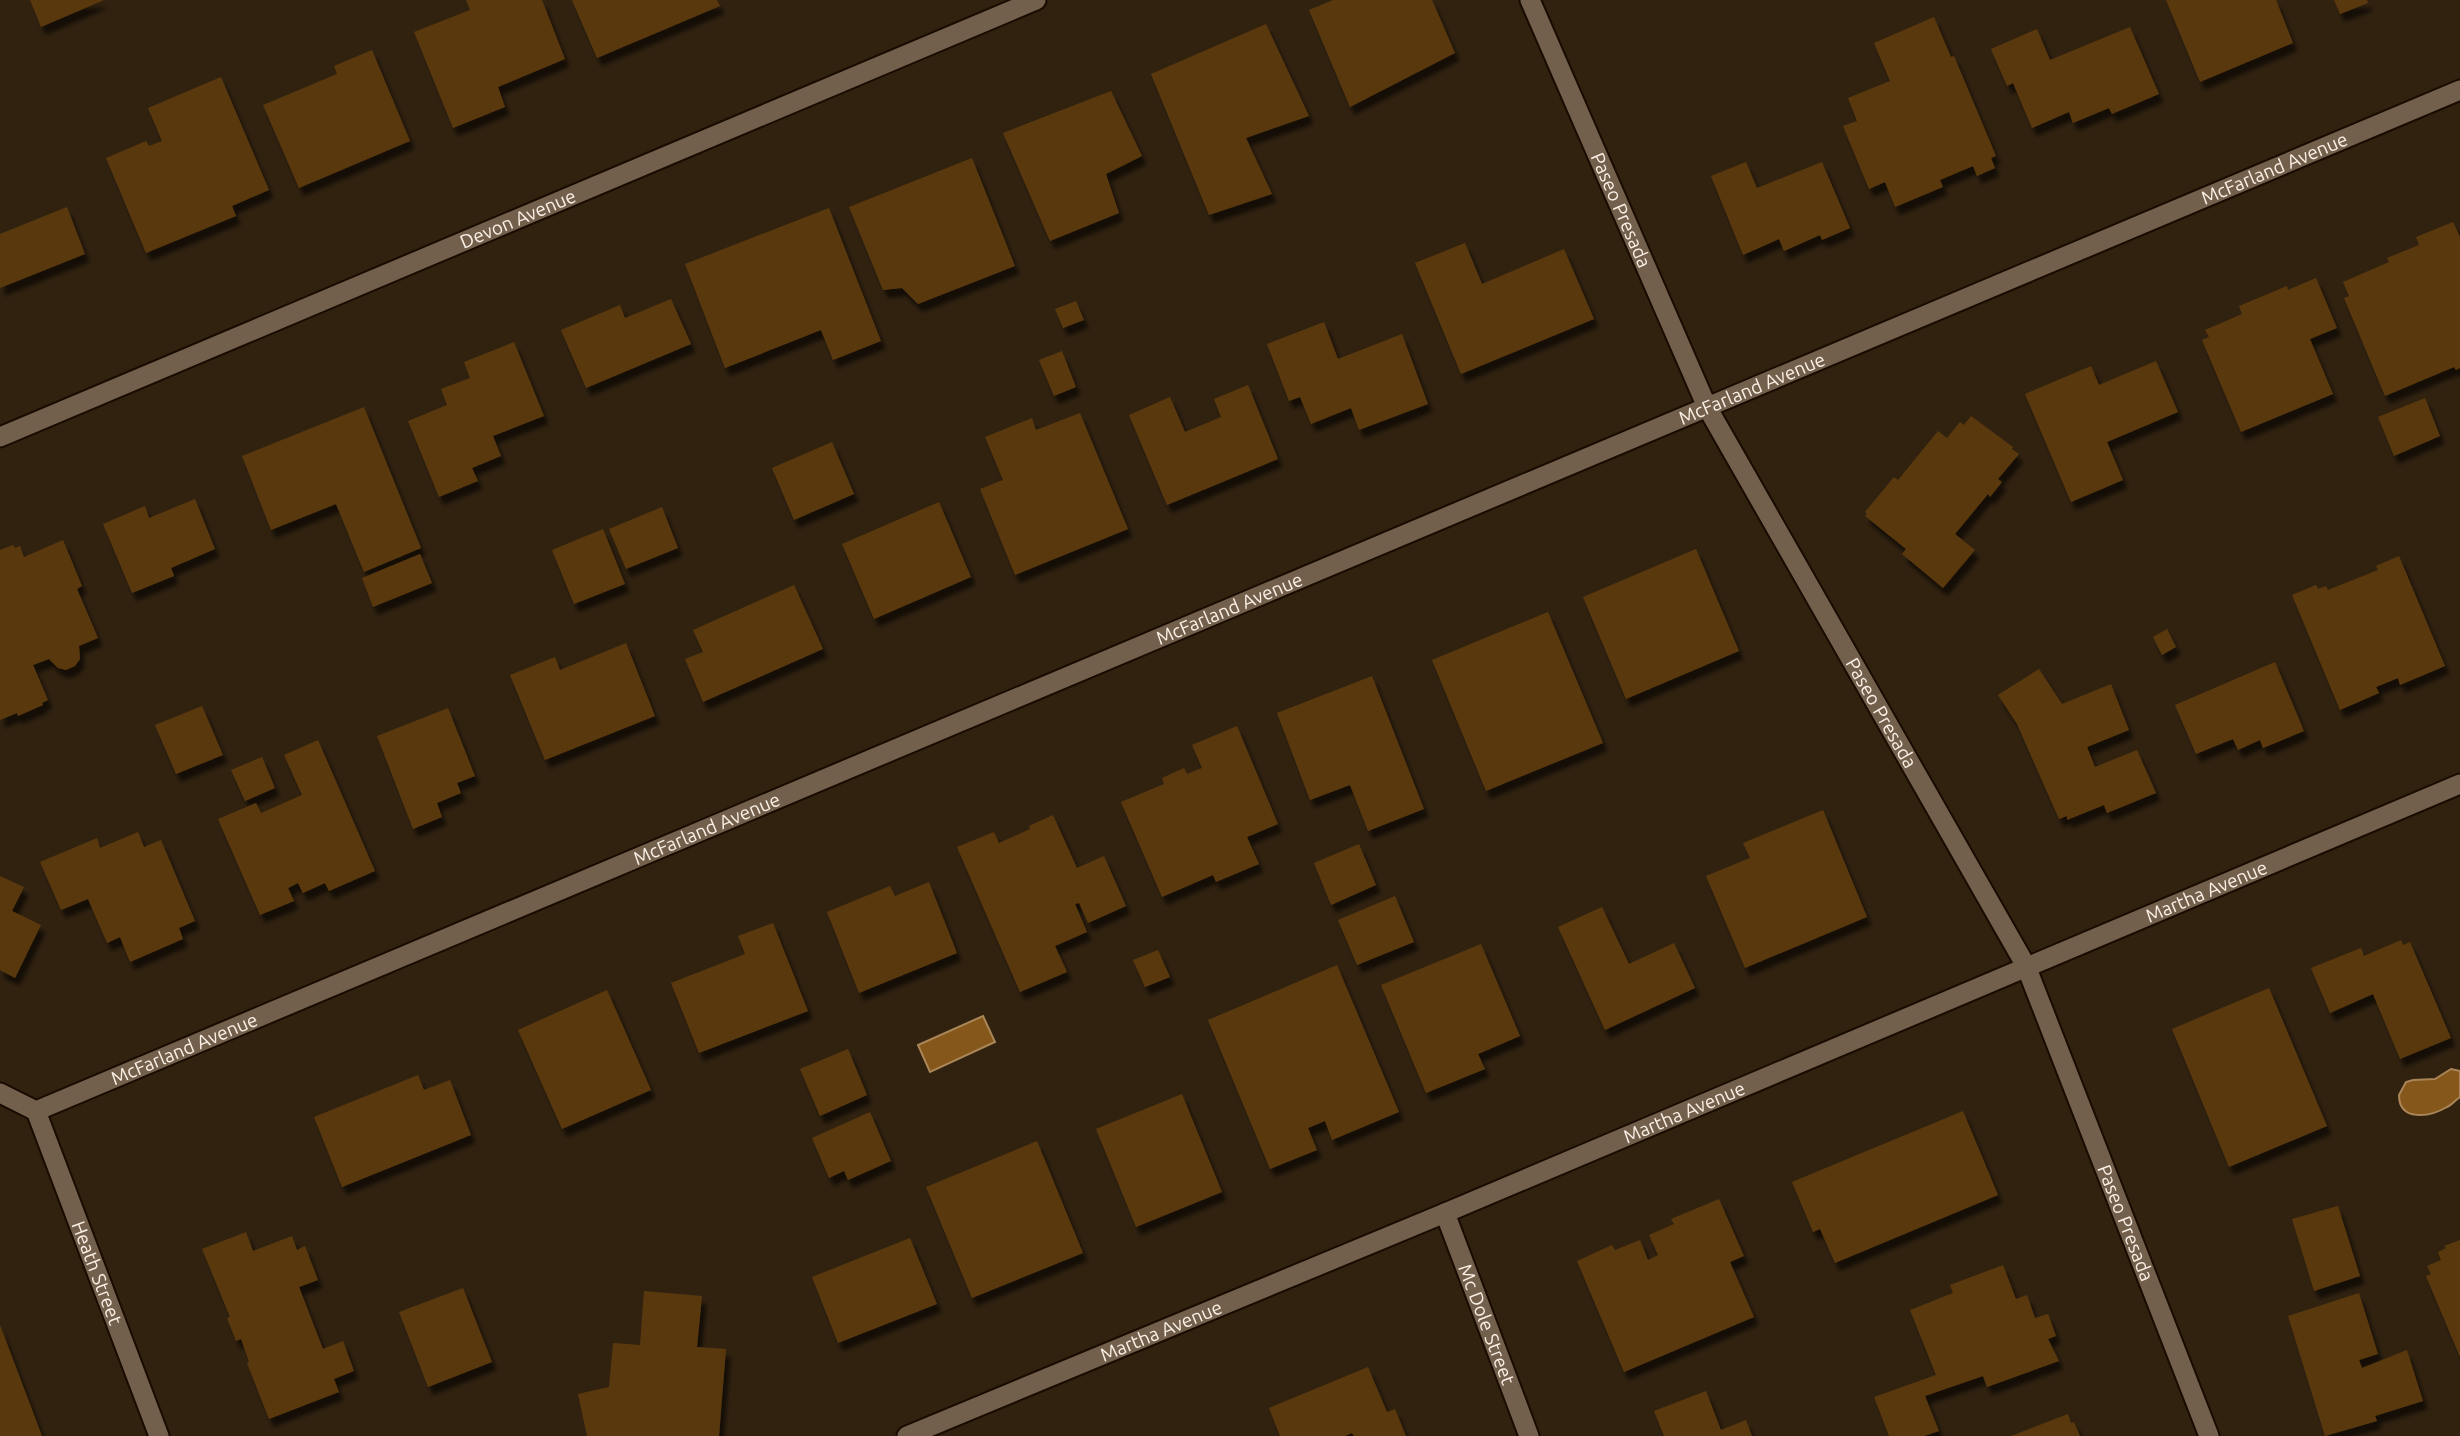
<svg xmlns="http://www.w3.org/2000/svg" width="2460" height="1436" font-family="Ubuntu,sans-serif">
<defs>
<filter id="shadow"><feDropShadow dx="4.5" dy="8" stdDeviation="2" flood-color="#0009"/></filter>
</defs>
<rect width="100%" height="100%" fill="#312210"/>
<!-- water -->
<path fill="#86571a" stroke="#a98557" stroke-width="2" d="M983,1016L995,1042L930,1072L918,1045Z
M2451,1069L2460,1071V1097C2455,1100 2452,1105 2447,1107C2430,1117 2399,1122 2399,1095L2406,1082L2413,1080L2435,1079Z"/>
<!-- building -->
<path fill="#5a390f" filter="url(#shadow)" d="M30,0H104L41,27Z
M466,0H542L565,59L498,87L505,107L453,128L414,32L470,10Z
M572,0H717L720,6L597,58Z
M1333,0H1432L1455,53L1350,107L1309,10Z
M2166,0H2276L2293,43L2200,82Z
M2334,0H2367L2368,3L2340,14Z
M1934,17L1951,57L1954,56L1996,156L1991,158L1995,168L1977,176L1973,166L1940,180L1943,187L1895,207L1885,182L1869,189L1843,126L1857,121L1848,98L1890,81L1874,43Z
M1266,24L1309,116L1246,138L1272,194L1209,215L1151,74Z
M2130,27L2159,94L2112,114L2109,108L2073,123L2069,112L2032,128L2013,83L2007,86L1991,49L2037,29L2050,60Z
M372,50L410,141L299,188L263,105L337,74L334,66Z
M221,77L269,190L232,206L236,216L146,253L106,158L146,141L149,146L162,141L148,108Z
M1111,91L1142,156L1106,174L1119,213L1050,241L1003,133Z
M972,158L1015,266L918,304L902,288L883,290L849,207Z
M1746,162L1757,188L1822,162L1850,228L1822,240L1820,235L1784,251L1779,239L1743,255L1711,176Z
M67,207L85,254L0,288V234Z
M829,208L881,341L833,360L821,330L725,368L685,264Z
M2453,222L2460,237V368L2456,370L2454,367L2385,396L2344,298L2349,296L2343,282L2389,262L2387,258L2419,245L2416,237Z
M1465,243L1482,284L1564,249L1594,319L1461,374L1415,263Z
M2316,278L2337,328L2310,339L2333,394L2241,432L2202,340L2209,337L2205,330L2242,314L2239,306L2287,286L2288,290Z
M671,299L691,344L586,388L561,330L620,305L625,318Z
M1076,301L1084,320L1063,328L1055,309Z
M1324,322L1338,359L1402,334L1428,404L1359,430L1351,408L1311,424L1300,397L1289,401L1267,344Z
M514,342L544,416L493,436L501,456L472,468L478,481L439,497L408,421L447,405L441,389L470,378L464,362Z
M1062,351L1076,387L1054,396L1039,360Z
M2156,361L2178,412L2107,442L2123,480L2071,502L2025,394L2091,366L2099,385Z
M1248,385L1278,459L1167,505L1129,415L1170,397L1185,432L1221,417L1214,399Z
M2425,398L2440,436L2394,456L2378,417Z
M364,407L421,548L364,572L336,504L271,530L242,456Z
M1080,413L1128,529L1015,575L980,489L1003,480L985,437L1032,418L1036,430Z
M1971,416L2013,447L2012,449L2019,454L1998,479L2002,482L1990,497L1988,494L1955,534L1975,550L1943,588L1902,554L1906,549L1865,516L1867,514L1865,512L1894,477L1898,480L1938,431L1947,438L1960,422L1964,425Z
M832,442L854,494L794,520L772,468Z
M195,499L215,549L171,568L174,576L132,593L103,524L145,506L149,518Z
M939,502L971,577L874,619L842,544Z
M662,507L678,548L626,569L609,529Z
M603,529L625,584L574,604L552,550Z
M63,540L82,586L77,589L98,638L79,646L80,659L75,666L66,670L58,668L49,659L33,665L48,700L42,703L43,705L18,716L17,713L0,720V550L13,545L15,548L20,546L24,557Z
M1696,549L1739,651L1626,699L1583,597Z
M420,554L432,583L373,607L362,578Z
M2399,556L2445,666L2400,685L2398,678L2376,687L2379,693L2340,710L2292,595L2316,585L2318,589L2326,586L2328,590L2378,570L2376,566Z
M794,585L823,649L703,702L685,659L703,652L693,630Z
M1548,612L1603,743L1486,791L1432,660Z
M2167,629L2176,647L2162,655L2153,637Z
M626,643L655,716L545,760L510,675L555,657L560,670Z
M2275,662L2304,731L2263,748L2260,740L2238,750L2233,739L2196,754L2175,705Z
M2039,669L2062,704L2111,684L2129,730L2087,747L2095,767L2137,750L2156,793L2107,813L2104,805L2067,820V816L2059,819L2017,724L1998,695Z
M1372,676L1424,809L1368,831L1350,785L1310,800L1277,713Z
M202,706L223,755L176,774L155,725Z
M448,708L475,776L457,783L461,793L437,803L442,817L413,829L377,736Z
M1237,726L1278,824L1247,837L1259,864L1216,882L1213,875L1162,897L1121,802L1164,784L1162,778L1184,768L1187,774L1202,768L1192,745Z
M318,740L375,871L329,891L325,883L303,893L298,883L288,888L294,901L260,915L218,819L256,803L261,813L302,795L284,755Z
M262,757L275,788L245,801L231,770Z
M1823,810L1867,917L1745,968L1706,876L1750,858L1743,843Z
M1053,815L1077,868L1104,856L1126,906L1088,923L1079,903L1075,904L1087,932L1055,946L1067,972L1020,992L957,847L994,832L999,843L1030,829L1029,826Z
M138,832L144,847L161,840L195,921L179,928L183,939L130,962L120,937L107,943L88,899L61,910L40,862L97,838L100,848Z
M1359,844L1376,885L1331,905L1314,863Z
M0,876L24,887L12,911L41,925L15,978L0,970Z
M929,882L957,953L859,993L827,912L890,886L895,896Z
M1395,896L1414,942L1357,965L1338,920Z
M1602,907L1629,964L1674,943L1695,988L1605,1030L1558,927Z
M773,923L808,1011L699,1053L671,983L745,954L738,936Z
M2401,940L2403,945L2410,942L2451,1038L2400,1059L2373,994L2330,1013L2311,968L2361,948L2364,956Z
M1481,944L1520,1036L1478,1054L1485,1069L1426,1093L1381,985Z
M1158,950L1170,977L1145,987L1133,960Z
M1337,965L1399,1112L1332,1140L1325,1121L1308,1128L1317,1150L1270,1169L1208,1020Z
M2269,988L2327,1126L2229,1167L2172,1029Z
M607,990L651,1090L562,1129L518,1030Z
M848,1049L867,1095L820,1116L800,1069Z
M418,1075L424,1090L450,1080L471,1135L342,1187L314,1117Z
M1182,1094L1222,1192L1136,1227L1096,1129Z
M1963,1111L1998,1195L1835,1263L1820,1229L1813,1232L1792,1182Z
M870,1112L891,1161L848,1180L844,1171L829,1178L812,1138Z
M1037,1141L1083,1253L972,1298L926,1187Z
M1719,1199L1744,1256L1730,1262L1754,1317L1624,1372L1577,1261L1612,1245L1615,1250L1640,1240L1648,1260L1658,1255L1649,1235L1674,1224L1671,1219Z
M2338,1206L2360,1276L2314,1291L2292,1219Z
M246,1232L253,1251L292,1236L297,1250L305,1246L318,1280L299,1287L323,1349L343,1341L354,1371L334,1379L339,1392L269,1419L247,1363L249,1362L241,1339L236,1341L227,1318L230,1317L202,1249Z
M910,1238L937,1304L838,1343L812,1277Z
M2460,1240V1357L2426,1276L2431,1274L2427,1266L2441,1260L2438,1252L2446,1248L2444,1246Z
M2003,1265L2016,1299L2027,1295L2035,1318L2048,1314L2056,1336L2048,1339L2059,1361L1987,1387L1983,1376L1925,1396L1939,1431L1924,1436H1889L1874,1397L1936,1375L1910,1310L1953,1293L1950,1285Z
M463,1288L492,1362L428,1387L399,1312Z
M644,1291L702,1296L697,1347L726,1349L719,1436H587L578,1394L609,1387L613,1343L640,1345Z
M2359,1293L2378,1354L2359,1360L2362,1368L2407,1350L2423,1401L2375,1416L2377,1421L2325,1436L2288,1316Z
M0,1325L42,1436H0Z
M1368,1367L1387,1412L1395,1409L1406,1436H1354L1352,1433L1345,1436H1280L1269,1408Z
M1706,1391L1721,1430L1746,1420L1752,1436H1664L1654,1411Z
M2068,1414L2071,1423L2074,1422L2080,1436H2011Z"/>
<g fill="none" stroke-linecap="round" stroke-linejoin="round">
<!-- minor casing -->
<g stroke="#190b00" stroke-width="23">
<g id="minor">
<path id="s1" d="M1530,0L1707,407L2026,966L2209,1436"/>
<path id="s2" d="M0,437L1036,0"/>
<path id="s3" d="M0,1093L36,1111L2460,90"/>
<path id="s4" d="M36,1111L159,1436"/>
<path id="s5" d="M1445,1213L1529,1436"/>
<path id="s6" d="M907,1436L1445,1213L2460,784"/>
</g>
</g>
<!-- minor -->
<use href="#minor" stroke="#725f4c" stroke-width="19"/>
</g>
<g text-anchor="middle" stroke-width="5" stroke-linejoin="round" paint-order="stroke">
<!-- street labels -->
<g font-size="19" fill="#fbf0e5" stroke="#140d06">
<text dy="7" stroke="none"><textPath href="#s3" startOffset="2469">McFarland Avenue</textPath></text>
<text dy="7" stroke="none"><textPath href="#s1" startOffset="229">Paseo Presada</textPath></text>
<text dy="7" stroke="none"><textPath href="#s2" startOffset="562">Devon Avenue</textPath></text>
<text dy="7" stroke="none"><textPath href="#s3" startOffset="1902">McFarland Avenue</textPath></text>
<text dy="7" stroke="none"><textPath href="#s3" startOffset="1335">McFarland Avenue</textPath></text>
<text dy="7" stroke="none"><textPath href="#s1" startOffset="796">Paseo Presada</textPath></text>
<text dy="7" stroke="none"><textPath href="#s3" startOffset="768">McFarland Avenue</textPath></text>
<text dy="7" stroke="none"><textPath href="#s6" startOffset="1409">Martha Avenue</textPath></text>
<text dy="7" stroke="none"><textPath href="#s3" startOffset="201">McFarland Avenue</textPath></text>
<text dy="7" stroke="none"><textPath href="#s6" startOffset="842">Martha Avenue</textPath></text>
<text dy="7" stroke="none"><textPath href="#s1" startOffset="1363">Paseo Presada</textPath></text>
<text dy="7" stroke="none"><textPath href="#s4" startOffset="173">Heath Street</textPath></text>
<text dy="7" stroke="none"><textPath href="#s5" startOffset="119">Mc Dole Street</textPath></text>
<text dy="7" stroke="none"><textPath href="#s6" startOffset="275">Martha Avenue</textPath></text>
</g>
</g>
</svg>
